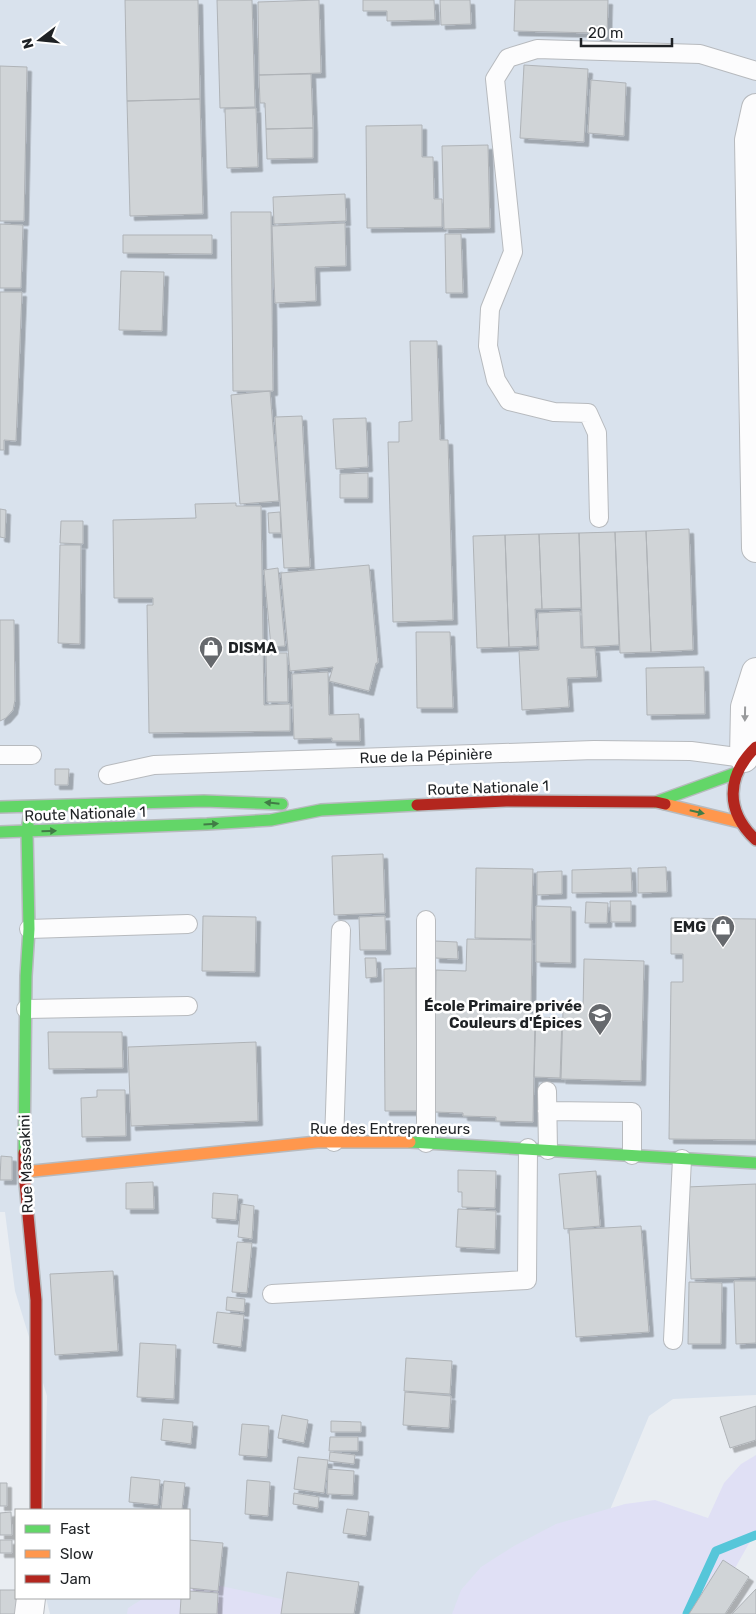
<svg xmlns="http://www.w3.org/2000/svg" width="756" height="1614" font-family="Rubik,sans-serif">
<defs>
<filter id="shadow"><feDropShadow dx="4.5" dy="4.5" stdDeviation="0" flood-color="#0004"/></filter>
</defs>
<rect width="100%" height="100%" fill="#e9edf2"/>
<!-- built -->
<path fill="#d9e2ed" d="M0,0H756V1395L673,1399L649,1416L592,1553L500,1614H50L46,1598H189V1510H44L47,1396L15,1291L5,1212H0Z"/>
<!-- green -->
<path fill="#e0e0f5" d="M756,1455V1531L717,1600L718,1614H452L461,1590L481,1567L514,1546L556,1524L625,1504L655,1500L708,1518L724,1483L741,1464Z
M202,1582L291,1601L320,1614H127L128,1608L144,1598H189V1583Z"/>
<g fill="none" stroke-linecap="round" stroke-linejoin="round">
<!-- stream -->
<path stroke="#56c6d9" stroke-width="9" d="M687,1614L716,1551L756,1535"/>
</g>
<!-- building -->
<path fill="#d0d4d7" stroke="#afb3b7" filter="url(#shadow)" d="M125,0H198L200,99L127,101Z
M217,0H252L255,107L220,108Z
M319,0L321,73L259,75L258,2Z
M363,0H434L435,20L387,21V11H363Z
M440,0H470L471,24L441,25Z
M515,0H608L607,37H596V33L514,31Z
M524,65L588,69L584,142L520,138Z
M0,66L27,67L24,221H0Z
M311,74L313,128L266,129L265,103H260L259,75Z
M591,80L626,83L624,136L588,133Z
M200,99L203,214L130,216L127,101Z
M256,108L258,167L227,168L225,109Z
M422,125V157H433L434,199H442V227L367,228L366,126Z
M313,128V158L267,159L266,129Z
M488,145L490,228L444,229L442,146Z
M345,194L346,221L274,224L273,197Z
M231,212H271L273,391H233Z
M345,223L346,266L315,267L316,301L275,303L272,226Z
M0,224L23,225L21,288H0Z
M445,234H461L463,293H446Z
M123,235H212V254L123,253Z
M121,271L164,272L162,331L119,330Z
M0,292H22L16,441L4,440V450H0Z
M410,341H437L440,440H448L453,620L393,622L388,442H399V422L412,421Z
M270,391L279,501L240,504L231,395Z
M302,416L310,567L284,568L275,417Z
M366,418L368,467L336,469L333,419Z
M368,473V498H340V474Z
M236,503V506H261L264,705L290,704V731L149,733L147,605H153V598H114L113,520L196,518L195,504Z
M0,509L6,510L5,538L0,537Z
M280,512L281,533H269L268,513Z
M61,521H83V544L60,543Z
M689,529L693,650L651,652L646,531Z
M646,531L651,652L620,653L615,532Z
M615,532L619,645L583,647L579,533Z
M579,533L581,608L542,609L539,534Z
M539,534L542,609H535L537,646L509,647L505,535Z
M505,535L509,647L477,648L473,536Z
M60,545H81L80,644L58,643Z
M369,565L378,663H376L369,691L329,681L333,667L290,671L281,573Z
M278,568L285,646L271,647L264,570Z
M580,611L581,648H595L597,677L567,678L569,707L522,710L519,651L539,650L538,613Z
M0,620H14L15,700L13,710L6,718L0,721Z
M416,632H450L453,708H417Z
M266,653H287L288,702H267Z
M704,667L705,714L647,715L646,668Z
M328,672L329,715L359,714L360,741H332V738L294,739L292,674Z
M55,769H69L68,785H55Z
M383,854L385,913L334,915L332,856Z
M666,867L667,892L638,893V868Z
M476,868L533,869L531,939L475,938Z
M631,868L632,892L572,893V870Z
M562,871V894L537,895V872Z
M610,901H631V922H611Z
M586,902L608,903L607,923H585Z
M536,906L571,907V963L536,962Z
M203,916L256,917L255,972L202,971Z
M385,916L386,950H360L359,917Z
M671,918L756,919V1140L669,1139L671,982H683V954H671Z
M467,939L532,940L531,1014L535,1015L533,1122L496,1121V1117L463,1116V1113L434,1112L436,970L466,971Z
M435,941L457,942L458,959L435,958Z
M365,958H376L377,977L366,978Z
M584,959L644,961L641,1081L561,1079L563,1011H583Z
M416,968L417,1111H385L384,969Z
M536,1017L562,1018L560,1078L534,1077Z
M48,1032H122L123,1068L49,1069Z
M256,1042L258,1121L131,1126L128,1047Z
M97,1090H125L126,1136L82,1137L81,1098L97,1097Z
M1,1156L12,1157V1180H0Z
M458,1170L496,1171L495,1208L462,1207V1192H458Z
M596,1171L600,1226L564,1229L559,1174Z
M153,1182L154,1209H126V1183Z
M756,1184V1277L691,1279L687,1187Z
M213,1193L238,1195L236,1220L212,1218Z
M241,1204L254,1206L252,1239L238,1237Z
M458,1209L496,1211L495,1249L456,1247Z
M641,1226L649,1332L576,1337L569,1230Z
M237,1242L252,1243L247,1293L232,1292Z
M113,1271L118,1351L55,1355L50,1274Z
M734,1281H756V1343L736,1344Z
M689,1282L722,1283L721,1344H688Z
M227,1297L245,1299L244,1312L226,1310Z
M217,1312L244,1315L241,1347L213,1343Z
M140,1343L176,1345L174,1399L137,1397Z
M406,1358L452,1361L450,1394L404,1391Z
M405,1392L451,1396L449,1428L403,1425Z
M756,1406V1440L730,1448L720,1417Z
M282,1415L308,1420L304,1443L278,1438Z
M163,1419L193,1422L191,1444L161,1440Z
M331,1421L361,1422V1432H331Z
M242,1424L269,1426L267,1457L239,1455Z
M330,1437H358V1451H329Z
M330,1452L355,1455L354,1464L329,1461Z
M298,1457L328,1460L324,1493L294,1489Z
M328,1469L354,1471L353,1495L327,1494Z
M131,1477L160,1480L158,1505L129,1502Z
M247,1480L270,1482L268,1516L245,1514Z
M164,1481L185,1483L182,1510H161Z
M0,1483H7V1506H0Z
M294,1493L319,1497L318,1508L293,1504Z
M347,1509L369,1512L366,1536L343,1533Z
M11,1512L12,1535H0V1513Z
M0,1540H12V1553H0Z
M189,1540L223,1543L218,1591L189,1588Z
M723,1560L749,1577L725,1614H689Z
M287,1572L359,1582L354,1614H281Z
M756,1589V1614H732Z
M0,1590H16L17,1614H0Z
M189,1591L218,1593L217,1614H180L181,1598H189Z"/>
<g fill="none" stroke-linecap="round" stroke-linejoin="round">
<!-- lane casing -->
<g stroke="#b7babe" stroke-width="20">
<path id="lane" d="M599,518L597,433L588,413L554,412L509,401L496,380L488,346L490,309L513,252L495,79L508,58L537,49L700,54L756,71
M0,755H32
M108,775L154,765L594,750L691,751L744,758
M426,920V1143
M29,929L188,924
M26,1009L188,1006
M547,1091L548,1150
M547,1111L632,1112V1155
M334,1142L341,930
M272,1294L527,1280L528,1148
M673,1340L682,1159"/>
</g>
<!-- street casing -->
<g stroke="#b7babe" stroke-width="30">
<path id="street" d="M756,108L749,140L756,548
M744,758L745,707L756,672
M29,1614L31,1598"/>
</g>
<!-- fast casing -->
<g stroke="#b7babe" stroke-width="14">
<path id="fast" d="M656,802L736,773
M0,807L204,801L282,804
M0,832L207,824L271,820L321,810L417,805
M410,1142L756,1163
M24,1153L26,976L29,929L27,831L29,817"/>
</g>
<!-- slow casing -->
<g stroke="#b7babe" stroke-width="14">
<path id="slow" d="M665,804L739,822
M24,1172L317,1142H410"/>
</g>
<!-- jam casing -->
<g stroke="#b7babe" stroke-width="14">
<path id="jam" d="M756,747C726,776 725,811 756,840
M417,805L506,801L656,802L665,804
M24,1153V1172L36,1300V1510"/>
</g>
<!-- lane -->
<use href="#lane" stroke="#fcfcfd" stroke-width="18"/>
<!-- street -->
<use href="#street" stroke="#fcfcfd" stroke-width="28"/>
<!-- fast -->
<use href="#fast" stroke="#63d668" stroke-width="11"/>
<!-- slow -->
<use href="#slow" stroke="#ff974d" stroke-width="11"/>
<!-- jam -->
<use href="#jam" stroke="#b3261e" stroke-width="11"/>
</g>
<!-- one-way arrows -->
<defs><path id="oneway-solid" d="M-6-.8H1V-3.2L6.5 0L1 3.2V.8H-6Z" transform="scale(1.25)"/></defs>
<use fill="#999a9c" href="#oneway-solid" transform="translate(745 714) rotate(91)"/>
<g fill="#417c46">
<use href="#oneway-solid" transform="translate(272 803) rotate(-174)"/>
<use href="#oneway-solid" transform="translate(697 812) rotate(13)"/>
<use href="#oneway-solid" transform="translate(211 824) rotate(-3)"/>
<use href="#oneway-solid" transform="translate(49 831) rotate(-2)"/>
</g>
<!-- icons -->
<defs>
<g id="shop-pin" transform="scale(1.25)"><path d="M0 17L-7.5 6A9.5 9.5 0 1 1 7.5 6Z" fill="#66696d" stroke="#fff"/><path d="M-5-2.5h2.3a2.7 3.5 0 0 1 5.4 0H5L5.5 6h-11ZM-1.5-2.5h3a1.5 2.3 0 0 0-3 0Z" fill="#fff"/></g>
<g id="school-pin" transform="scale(1.25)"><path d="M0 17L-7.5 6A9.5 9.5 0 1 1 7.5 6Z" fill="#66696d" stroke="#fff"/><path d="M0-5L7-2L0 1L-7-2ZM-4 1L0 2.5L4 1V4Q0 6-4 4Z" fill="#fff"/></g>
</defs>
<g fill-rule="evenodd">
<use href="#shop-pin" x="211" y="648"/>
<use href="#shop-pin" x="723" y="927"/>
<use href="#school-pin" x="600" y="1015"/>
</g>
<g text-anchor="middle" stroke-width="5" stroke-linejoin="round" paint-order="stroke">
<!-- poi labels -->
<g font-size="15" font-weight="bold" fill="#1f2225" stroke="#fff" text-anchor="end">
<text x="228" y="653" text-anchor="start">DISMA</text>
<text x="706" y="932">EMG</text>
<text x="582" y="1011">École Primaire privée<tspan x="582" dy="17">Couleurs d'Épices</tspan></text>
</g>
<!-- street labels -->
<g font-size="15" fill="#1f2225" stroke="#fff">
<text transform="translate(426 756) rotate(-2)" y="5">Rue de la Pépinière</text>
<text transform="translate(488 788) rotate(-2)" y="5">Route Nationale 1</text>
<text transform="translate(85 814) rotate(-2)" y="5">Route Nationale 1</text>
<text x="390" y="1134">Rue des Entrepreneurs</text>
<text transform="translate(26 1164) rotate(-92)" y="5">Rue Massakini</text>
</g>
</g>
<!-- legend -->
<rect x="15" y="1509" width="175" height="90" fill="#ffffff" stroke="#a5a7a8"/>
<rect x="25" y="1525" width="25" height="8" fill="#63d668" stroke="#a5a7a8"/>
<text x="60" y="1534" font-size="15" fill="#1f2225">Fast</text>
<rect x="25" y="1550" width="25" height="8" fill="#ff974d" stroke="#a5a7a8"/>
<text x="60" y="1559" font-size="15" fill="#1f2225">Slow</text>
<rect x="25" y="1575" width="25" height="8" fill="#b3261e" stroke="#a5a7a8"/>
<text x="60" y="1584" font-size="15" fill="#1f2225">Jam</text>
<!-- north arrow -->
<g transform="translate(40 40) rotate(254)" stroke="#ffffff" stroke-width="4" paint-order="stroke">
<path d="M0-4L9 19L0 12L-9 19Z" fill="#1f2225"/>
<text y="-8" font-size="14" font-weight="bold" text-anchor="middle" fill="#1f2225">N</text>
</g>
<!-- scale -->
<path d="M581 38v8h91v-8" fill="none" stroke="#1f2225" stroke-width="2.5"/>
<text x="588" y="38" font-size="15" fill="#1f2225" stroke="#ffffff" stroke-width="4" paint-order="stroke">20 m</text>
</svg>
